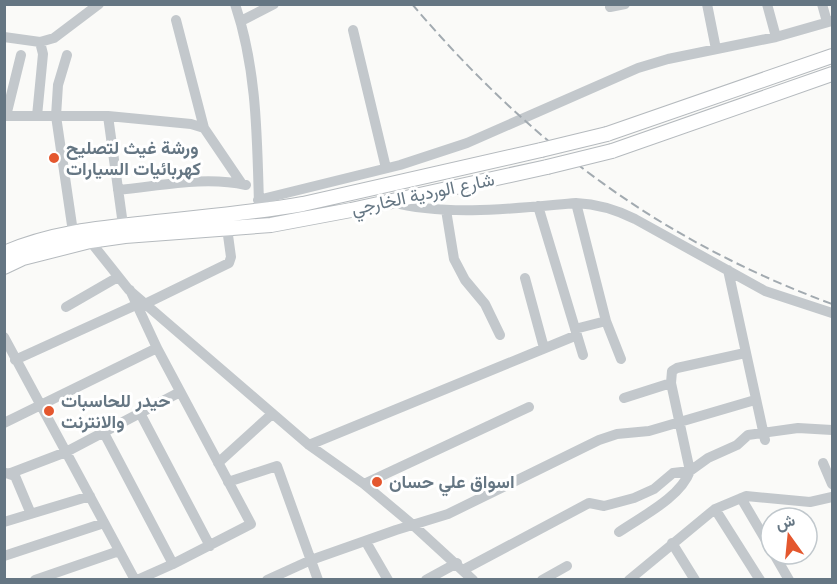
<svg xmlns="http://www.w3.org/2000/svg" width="837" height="584" font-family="Roboto,Vazirmatn,sans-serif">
<rect width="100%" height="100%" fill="#fafaf8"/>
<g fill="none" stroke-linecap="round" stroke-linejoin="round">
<!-- major casing -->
<g stroke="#b5babe" stroke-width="16">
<path id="major" d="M607,134L832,56
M612,151L832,74
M4,253C50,233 99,228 148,223C200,217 252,213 303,204L541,150
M4,267L23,258L90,241L125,236L271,225L351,210L547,167"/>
</g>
<!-- minor -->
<path stroke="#c3c8cc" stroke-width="10" d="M235,4C257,69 257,137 259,204
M707,4L716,49
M767,4L776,37
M822,4L827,22
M610,7L625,4
M176,20L204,128
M241,21L274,4
M353,30L386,168
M4,37L40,42L54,38L99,4
M67,55L58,85L56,116L73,232
M4,116H108L191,124L204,128L242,184
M6,116L21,55
M37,116L43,54L40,42
M108,116L123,225
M118,190C161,186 204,176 246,185
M258,200L400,165L467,143L638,68L668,59L776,37L832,21
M391,202C448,217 518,208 576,203C598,204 615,209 635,219L765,291L832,313
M576,203L606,321L621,359
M538,206L583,355
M446,210L454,259L465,280L485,304L500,335
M90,241L129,290L309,445L364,484L413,525L473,580
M728,270L765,440
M525,278L544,348
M130,290L157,348L251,524L173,564L137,580
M147,303L229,263L231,257L227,228
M66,307L118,277
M575,329L606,321
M4,337L135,580
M15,360L136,305
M624,398L671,383
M140,413L210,546
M4,423L157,348
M104,433L173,564
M309,445L577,335
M218,463L272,414
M823,463L832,484
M6,473L15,476L31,514
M11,473L66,452L180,392
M228,482L277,466L318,580
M364,484L529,407
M741,498L771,549
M715,509L760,580
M4,522L90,496
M619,532C642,516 680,498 690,471L671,383L672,371L677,368L745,353
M366,542L388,580
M672,543L695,580
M774,554L789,580
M4,556L104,523
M463,570L589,503L604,506L634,498L654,489L673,473L690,471L708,458L737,445L748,435L798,428L832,430
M35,580L119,551
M267,580L311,560L396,530L448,514L599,440L617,434L649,431L755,400
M426,580L457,563
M542,580L567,566
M629,580L715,509L746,496L810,502L832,497"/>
<!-- major -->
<use href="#major" stroke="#fff" stroke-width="14"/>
<!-- rail -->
<path stroke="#a2aab0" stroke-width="2" stroke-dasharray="9 4.5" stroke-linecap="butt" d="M412,4C531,144 659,240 832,304"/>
<!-- major-bridge casing -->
<g stroke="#b5babe" stroke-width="16" stroke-linecap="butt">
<path id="major-bridge" d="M541,150L607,134
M547,167L612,151"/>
</g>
<!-- major-bridge -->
<use href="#major-bridge" stroke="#fff" stroke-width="14"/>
</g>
<!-- markers -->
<g fill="#e4572e" stroke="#fff" stroke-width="2">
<circle cx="54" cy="158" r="6"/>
<circle cx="49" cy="411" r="6"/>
<circle cx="377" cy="482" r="6"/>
</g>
<g text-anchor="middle" stroke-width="6" stroke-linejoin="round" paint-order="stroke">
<!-- poi labels -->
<g font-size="18" font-weight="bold" fill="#657683" stroke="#fff" text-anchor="start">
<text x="66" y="154">ورشة غيث لتصليح<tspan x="66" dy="21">كهربائيات السيارات</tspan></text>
<text x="61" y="407">حيدر للحاسبات<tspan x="61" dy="21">والانترنت</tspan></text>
<text x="389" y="488">اسواق علي حسان</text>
</g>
<!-- street labels -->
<g font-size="18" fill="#657683" stroke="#fff">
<text transform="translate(423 194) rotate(-12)" y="6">شارع الوردية الخارجي</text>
</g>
</g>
<!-- border -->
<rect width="837" height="584" fill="none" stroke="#657683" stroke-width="12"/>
<!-- north arrow -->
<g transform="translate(789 536) rotate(345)"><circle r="28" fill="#ffffff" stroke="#c1c8cd" stroke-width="1.5"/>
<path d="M0-4.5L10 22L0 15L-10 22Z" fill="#e4572e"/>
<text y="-9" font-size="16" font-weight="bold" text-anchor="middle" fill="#657683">ش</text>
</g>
</svg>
